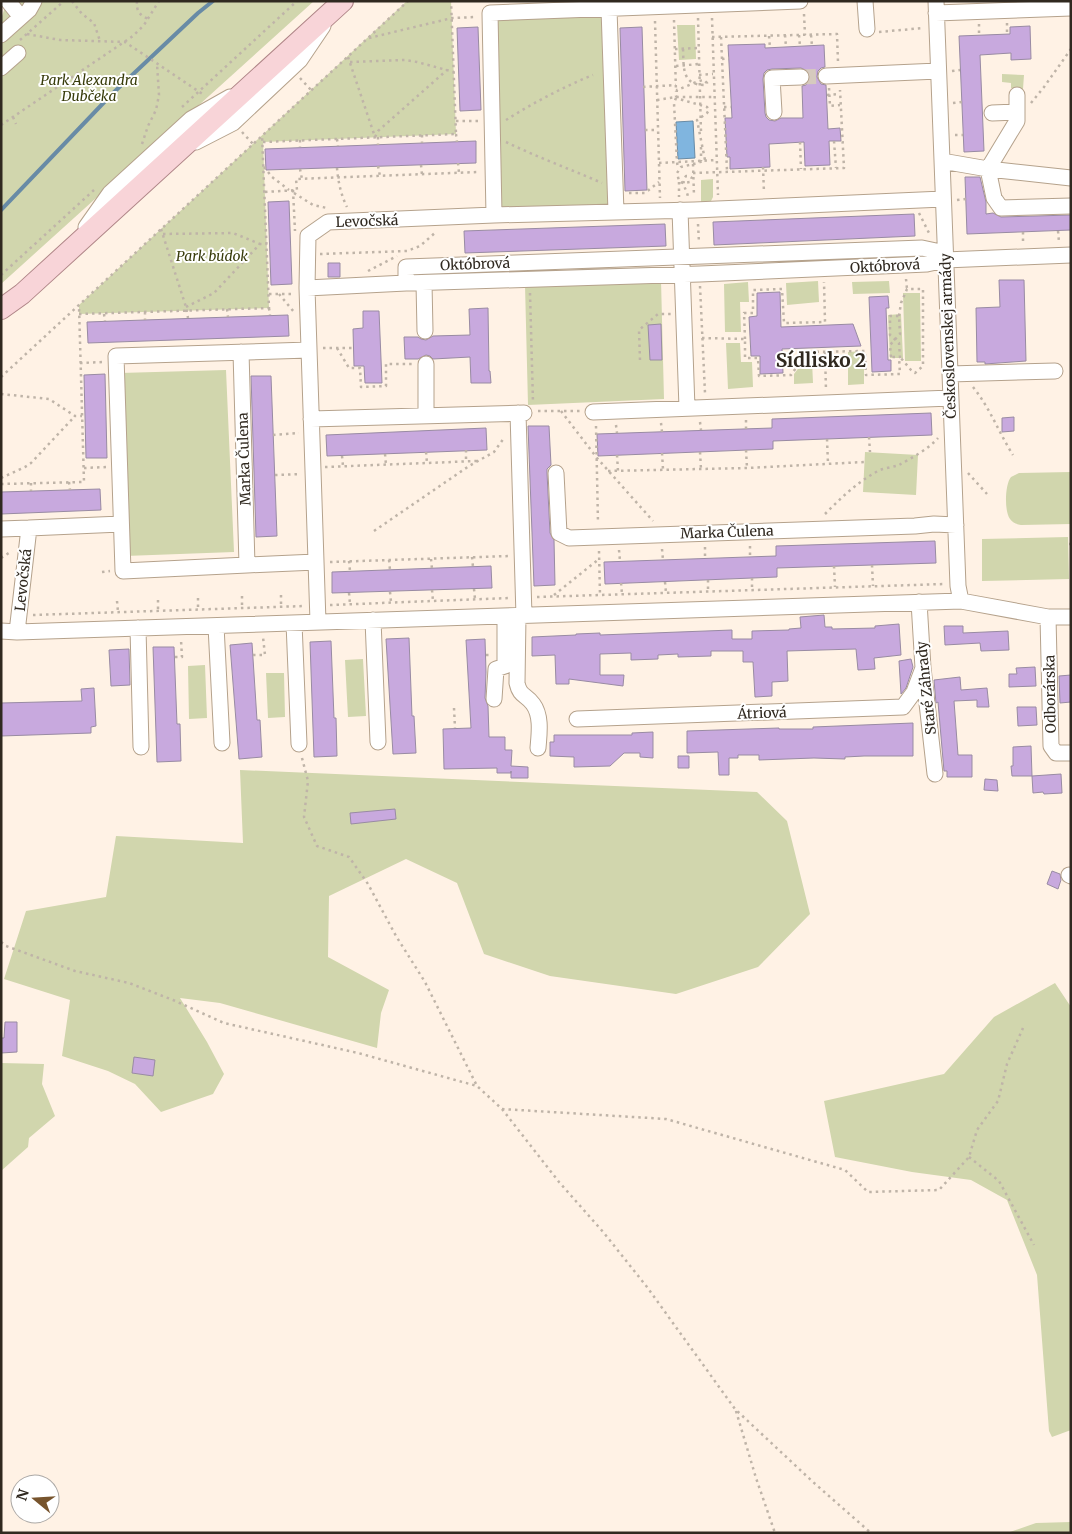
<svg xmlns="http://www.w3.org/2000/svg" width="1072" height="1534" font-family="Merriweather,serif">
<rect width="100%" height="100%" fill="#fff2e5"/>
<!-- green -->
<path fill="#d1d6ad" d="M7,1H314L1,284V19Z
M407,1H451L456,134L263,142L269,308L79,314V305Z
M614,4L618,208L490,211L494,6Z
M695,25L696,59L679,60L677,25Z
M1002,74L1024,75L1023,89L1011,88V83L1002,82Z
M713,179V197L710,203L701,206V180Z
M661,280L664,399L528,405L525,285Z
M818,281L819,302L787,305L786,283Z
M889,281L890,293L853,294L852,282Z
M748,282L749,302H740L741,332H725L724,284Z
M903,293H920L921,361H905Z
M901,314L903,358H890L888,315Z
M726,343H740L741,362H752L753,387L728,389Z
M864,351V384L848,385V352Z
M804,361H812L813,383L794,384V374Z
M226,370L234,552L125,556L120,373Z
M865,452L918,455L916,495L863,492Z
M1071,472V524L1021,525C1016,524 1013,523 1010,519C1004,511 1005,484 1011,477L1019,473Z
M1068,537L1069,579L982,581V539Z
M363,659L366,716L348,717L345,660Z
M205,665L207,718L189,719L188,666Z
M266,673H284L285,717L268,718Z
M240,770L757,792L787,821L810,914L758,967L676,994L550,976L484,954L457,883L406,859L329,896L328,957L389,990L381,1013L377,1048L220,1003L180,998L207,1042L224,1074L213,1094L161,1112L135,1084L108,1071L62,1056L70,1000L4,979L26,911L106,897L116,836L243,843Z
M1055,983L1071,1007V1430L1052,1437L1049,1431L1037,1275L1007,1200L971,1180L912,1172L835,1157L824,1101L944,1074L994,1017Z
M1,1063L44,1064L42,1084L55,1116L29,1138L28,1147L1,1171Z
M1071,1522V1533H1007L1036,1523Z"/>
<!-- water -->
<path fill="#80b5df" stroke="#688ba6" d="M693,121L695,158L678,159L676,122Z"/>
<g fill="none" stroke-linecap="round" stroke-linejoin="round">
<!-- stream -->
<path stroke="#688ba6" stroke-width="4" d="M1,210L112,94L198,13L213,1"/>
</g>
<!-- building -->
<path fill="#c8a9de" stroke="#998ba3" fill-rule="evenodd" d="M1030,26L1031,59L1011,60V53L980,55L984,151L964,152L959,36L1010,34V27Z
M478,27L481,110L460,111L457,28Z
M642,27L647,190L625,191L620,28Z
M765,44V48L824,45L825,67L821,68L818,71L817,77L821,84L826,85L828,129L840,128L841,141H829L830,165L805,166L804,142L769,144L770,167L730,169V157H727L725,118H732L728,45ZM801,68L809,72L810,77L806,85L802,86L803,118H781L775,121L769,120L766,117L765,113L763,79L764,73L767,70L772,69Z
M476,141V163L266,170L265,149Z
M965,177H980L986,202V214L993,213L1001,217L1071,215V230L967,234Z
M289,201L292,284L271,285L268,202Z
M914,214L915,236L714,245L713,222Z
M665,224L666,246L465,253L464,231Z
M328,263H340V277H328Z
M999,280H1024L1026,361L985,364V362H977L976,308L1000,307Z
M780,292L781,327L853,324L861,346L782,349L783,373L760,374V356H751L749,317L757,316V293Z
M888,296L889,308H886L888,360H891V371L872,372L869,297Z
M488,308L489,371H490L491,383H471L470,357L433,359L430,356L426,355L418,359H405L404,337H418L421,339L426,340L433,336L470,335L469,309Z
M363,311H379L382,383H365L364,366H354L353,329L363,328Z
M288,315L289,336L88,343L87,322Z
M661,324L662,360H650L648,325Z
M105,374L107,458H86L84,375Z
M251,376H271L277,536L256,537Z
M931,413L932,435L773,441V449L598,456L597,434L772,428V419Z
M1014,417V431L1002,432V418Z
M528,426H549L551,465L547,469V473L550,533L554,540L555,585L534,586Z
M486,428L487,450L327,456L326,435Z
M100,489L101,510L1,514V492Z
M935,541L936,563L777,568V577L605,584L604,562L776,556V546Z
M491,566L492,588L332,593V572Z
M824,615L825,627H832V629L875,628V626L899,624L901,655L874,658L875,669L858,670L856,649L787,651L788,681L772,682V696L755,697L753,662H743V651H711V656L678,657V654L658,655V659L631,660V653L600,654V675H624L623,686L569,679V684H556L555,655L532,656V637L576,635V634L600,633V635L732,630V639H752V631L789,630V629L801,628L800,617Z
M944,626H963V633L1008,631L1009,650L981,651L980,643L945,645Z
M409,638L412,716H414L416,753L393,754L386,639Z
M485,639L486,672L485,698L488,706L489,737H505V750H512L511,766L528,767V778H511V771V773H497V768L444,769L443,729L471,728L466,640Z
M331,641L334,718H336L337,756L314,757L310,642Z
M252,643L257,720H260L262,757L239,759L230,645Z
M153,647H174L177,724H180L181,761L157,762Z
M129,649L130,685L111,686L109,650Z
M911,659L913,667L906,688L901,694L899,661Z
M1035,667L1036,686L1009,687V674H1017L1016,668Z
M1071,675V702L1060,703L1059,676Z
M960,677L961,690L987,688L989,707H977V700L954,701L958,755H972V777H947V771H944L938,702L936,703L934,680Z
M94,688L96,726L91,727V733L1,736V703L82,701L81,689Z
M1017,707H1036L1037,725L1018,726Z
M913,723V756H864L845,757V759L814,758L759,760V755H738V758H729V775H719L718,752L687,753V731L779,728V729H813V727Z
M653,732V758L640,757V753H624L610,766L574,767V757L550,756V742H554V735H632V733Z
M1031,746L1032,776H1012L1011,766H1013V747Z
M678,756H689V768H678Z
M1061,774L1062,793L1044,794L1043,792L1033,793L1032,776Z
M985,779L997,780L998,791L984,790Z
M395,809L396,819L351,824L350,813Z
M1052,871L1060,874L1061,880L1058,889L1047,884Z
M5,1022H17V1052L1,1053V1038H4Z
M134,1057L155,1060L153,1076L132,1073Z"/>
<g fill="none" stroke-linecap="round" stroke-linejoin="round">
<!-- minor-tunnel -->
<path stroke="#d6cabe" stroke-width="15" stroke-dasharray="15 8" stroke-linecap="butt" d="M801,77L826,76"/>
<!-- minor casing -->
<g stroke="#b5a28c" stroke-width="17">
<path id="minor" d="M8,1L16,11
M865,1L867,29
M936,1L958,586L961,601
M609,9L616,212
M936,13L1071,8
M1,35L29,10L34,1
M1,68L18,53
M826,76L938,71
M1017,95V121L988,169L1071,178
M774,112L772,78L801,77
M992,113L1017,112
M196,142L233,123L300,60L323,26
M942,161L988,169L994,198L1001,208L1071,206
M680,210L687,408
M494,215L490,13L800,1
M86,227L110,193L191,119L230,97
M406,283V267L922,248L936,251L945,256
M424,283L425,331
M307,288L406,283L700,274L927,264L945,260L1071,255
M241,352L247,565L123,571L116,356L309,350
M426,364V416
M950,374L1055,371
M593,412L951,398
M518,413L524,616
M311,419L524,413
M556,473L559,533L569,538L915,526L934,524L956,525
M1,529L29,528
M247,565L316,562
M919,602L923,668L935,774
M518,616L517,683C520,697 526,694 533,704C542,716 539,735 538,748
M1048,617L1051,746L1056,753H1071
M373,620L378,742
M318,622L307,288L308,236L328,222L494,215L694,210L943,199
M294,623L299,744
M216,626L222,743
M138,628L141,747
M1,631L17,632L961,601L1048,617H1071
M17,632L29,528L121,524
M494,699L496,669L505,666V616
M577,719L903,707L914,692L923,668
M1069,875L1071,876"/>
</g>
<!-- major casing -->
<g stroke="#af8587" stroke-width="22">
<path id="major" d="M1,309L22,294L343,1"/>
</g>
<!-- path -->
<path stroke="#bfb4a8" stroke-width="2.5" stroke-dasharray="2.5 4" stroke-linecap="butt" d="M72,1L82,14L94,23L100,41
M137,1C136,11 140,16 149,19
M804,14L805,35
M698,18L701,132
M712,18L718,195
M674,20L676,92
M655,21L660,198
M1007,23V34
M979,24V35
M879,32L923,28
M27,34L60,40L125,42L204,95
M785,35L786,47
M799,35L800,46
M811,35L812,46
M769,36L770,48
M712,37L837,34L838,62
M721,37L727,171
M369,38L452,18L476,17
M20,40L64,1
M675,49L698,48
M683,49C684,67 681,85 705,85L707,83L704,80C696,81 686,87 677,90L676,96L679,99L707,107L709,110L707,113L697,120L705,160L698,163L681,167L677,173L679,181C680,182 682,183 684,183L690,182L692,178L689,176H686C680,184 687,189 688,197
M348,57L375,137L378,131L447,70
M722,59L729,58
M350,62L405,60L417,62L454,72
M676,66L699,64
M952,71L960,70
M699,75L713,74
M300,78L311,90
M643,87L676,85
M829,88L830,106L840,105
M827,95L840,94
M676,98L674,103L677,162L678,169
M657,100L676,97H714
M953,103L962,102
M1031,103L1044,87L1071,49
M182,107L297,1
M724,107H731
M13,117L16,124
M506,120C533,103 563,87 593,75
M456,121H479
M1,125L133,36L144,25L159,1
M645,130H658
M242,132L253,144
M456,134L457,142
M422,135V143
M955,135H963
M378,137V145
M337,139L338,146
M300,140V147
M834,141L836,168
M263,142L456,134L451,1
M506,142C537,157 570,169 602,183
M800,142L801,169
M142,144L148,126L156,110L159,95L157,64
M701,147V161
M458,163L459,173
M659,163L717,160
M693,164L694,196
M421,165L422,175
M378,166L380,176
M264,167L272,177L289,190
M763,167L764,193
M337,168C338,181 341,195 347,207
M300,169L302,179
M693,173L844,168L840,90
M679,182V197
M293,190L295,231
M265,192L297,190L296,179L479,172
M294,193L313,205L327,208
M629,193H645L659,182
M957,200L966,199
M919,213L930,235
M698,224L699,243
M161,229L186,307L188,318
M1058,231L1059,242
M1023,232V243
M163,234L233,233L260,244
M320,254L407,251L420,246L436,232
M368,271L397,256
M1,275L94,190
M906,279L907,289
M700,286L705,393
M530,293L533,402
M269,294H295
M279,294L294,312
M186,307L214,293L260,244H267
M269,308L270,315
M227,309L228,317
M145,312V320
M79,314L269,308L262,135
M104,314L105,321
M899,316L901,303L907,289H923V366L915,373L911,370L900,357
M702,338L745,339V358H758L759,376L791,375L807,352L865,351L866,375L900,374L899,357
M745,339L744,313H753V290L782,289L784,323L825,322L824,282
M323,348H353
M337,348L349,368H360L361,387L386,386V364H413
M825,352L826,391
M891,357L890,345L900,334L899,316H890V335L899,343L900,357H891
M640,360L639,330L658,314H672
M80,363L104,362
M1,377L408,1
M973,387C990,408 999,433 1013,455
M1,394L49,399L75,416H82
M538,411H580
M561,411L597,458L653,521
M746,420V429
M700,422L701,430
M661,423L662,432
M616,425L617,433
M596,426L598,523
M273,435L299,433
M869,437L870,452
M827,439L828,464
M466,450V461
M746,450L747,468
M426,452L427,463
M700,452L701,469
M662,453L663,469
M385,454L386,465
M617,455L618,471
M342,456L343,466
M325,467L477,461
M84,468L107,467
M608,471L747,468L864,462
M968,473L987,494
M275,475L301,474
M1,478L25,467L31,463L75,416
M69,482L70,490
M31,483V491
M1,484L84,482L79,306
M825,514C841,498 858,481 880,470C886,468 893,467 899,465C910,459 930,448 938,438
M374,531L469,466L494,452L504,438
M1069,544H1071
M750,546V557
M705,547V558
M662,549L663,560
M619,550L620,561
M599,551L600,595
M472,557L473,567
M1,558L12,551
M431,559L432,569
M389,560L390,570
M349,561L350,571
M330,562L510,556
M872,565L873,586
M834,566L835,587
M102,572L110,571
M752,578V589
M708,580V591
M665,582L666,593
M621,583L622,594
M474,589L475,599
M432,590L433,601
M390,592L391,602
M349,593L350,604
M281,595V606
M554,595L599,559
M242,596V607
M537,597L944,584
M198,598V609
M158,600V610
M117,601L118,612
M330,605L509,598
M33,615L305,606
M253,655H265L263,637
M486,655H491
M175,657H182L181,640
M454,708L455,728
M302,758L308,781L304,817L317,846L349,857L368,884L396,936L425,982L477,1086
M1,942L6,946L75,971L129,983L173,1000L224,1023L358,1053L477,1086L502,1109L559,1182L604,1233L647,1287L735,1409L813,1482L871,1533
M502,1109L666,1119L845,1170L868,1192L939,1190L969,1157L977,1130L998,1101L1007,1064L1023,1028
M969,1157L999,1181L1034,1245
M736,1411L756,1478L775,1533"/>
<!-- minor -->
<use href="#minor" stroke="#fff" stroke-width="15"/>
<!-- major -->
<use href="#major" stroke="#f8d4d8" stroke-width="20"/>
</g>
<g text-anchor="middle" stroke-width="4" stroke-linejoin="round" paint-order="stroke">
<!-- park labels -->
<g font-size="14" font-style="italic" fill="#383c0b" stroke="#fff">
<text x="89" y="85">Park Alexandra<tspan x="89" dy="16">Dubčeka</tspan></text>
<text x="212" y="261">Park búdok</text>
</g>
<!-- street labels -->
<g font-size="14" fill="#302920" stroke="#fff">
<text transform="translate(367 221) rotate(-2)" y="5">Levočská</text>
<text transform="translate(475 264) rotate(-2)" y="5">Októbrová</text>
<text transform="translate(885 266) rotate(-3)" y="5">Októbrová</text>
<text transform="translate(948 336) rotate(-92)" y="5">Československej armády</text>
<text transform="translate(244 459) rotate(-92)" y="5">Marka Čulena</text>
<text transform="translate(727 532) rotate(-2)" y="5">Marka Čulena</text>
<text transform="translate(23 580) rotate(-84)" y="5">Levočská</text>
<text transform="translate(926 688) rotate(-96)" y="5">Staré Záhrady</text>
<text transform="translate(1050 694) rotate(-91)" y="5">Odborárska</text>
<text transform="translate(762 713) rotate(-2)" y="5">Átriová</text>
</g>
<!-- district labels -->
<g font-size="19" font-weight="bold" fill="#302920" stroke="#fff">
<text x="821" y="367">Sídlisko 2</text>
</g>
</g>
<!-- border -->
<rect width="1072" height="1534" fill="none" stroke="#302920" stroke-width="5"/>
<!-- north arrow -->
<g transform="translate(35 1499) rotate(288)"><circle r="24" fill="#ffffff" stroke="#aca9a6"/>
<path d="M0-4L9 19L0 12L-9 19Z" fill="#77542d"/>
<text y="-8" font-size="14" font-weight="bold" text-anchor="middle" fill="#302920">N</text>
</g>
</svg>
